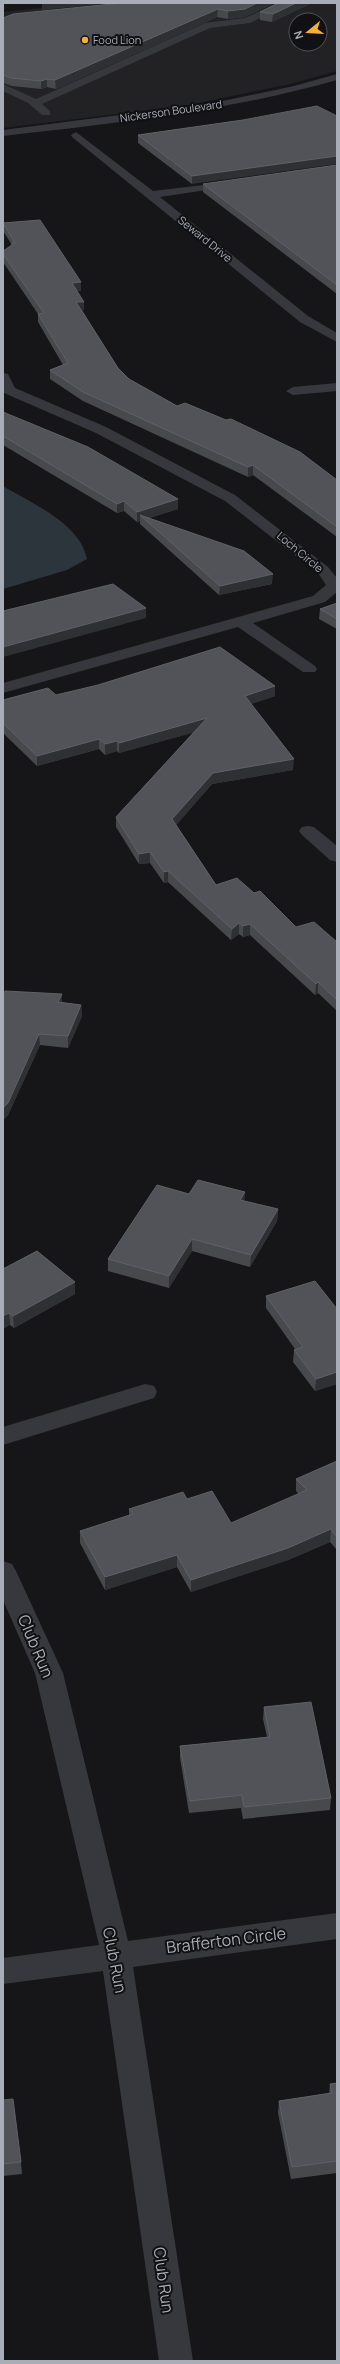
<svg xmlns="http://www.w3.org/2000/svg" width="340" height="2364" font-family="Manrope,sans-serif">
<rect width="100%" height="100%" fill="#161618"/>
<!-- built -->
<path fill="#222225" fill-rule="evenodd" d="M86,3H337V71L290,84L189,105L3,128V12ZM296,20H320V44H296Z"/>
<!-- water -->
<path fill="#2c353c" d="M3,486C31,503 80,523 87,559L67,570L3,589Z"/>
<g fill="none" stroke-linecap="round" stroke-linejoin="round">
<!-- minor -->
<path fill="#37383d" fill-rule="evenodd" d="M278,3H290L250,23L210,28L42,104L50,111V115H42L28,103L3,91V84L36,99L205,23L245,18Z
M337,74V80C228,111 116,123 3,136V130L213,103L294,86Z
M76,132L153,191L237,181L239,183L233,186L160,197L308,316L337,333V342L300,322L72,137L71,135Z
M3,373L8,374L15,388L106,427L235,495L328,567L337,578V592L325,602L253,623L315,666L317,669L315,672H303L238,627L3,693V683L313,596L326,585L318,573L225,501L96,433L4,393Z
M337,383V391L293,395L286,391L293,387Z
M308,826L314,827L337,846V862L330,860L302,835L299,831L302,827Z
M145,1384L154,1386L157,1392L154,1398L3,1445V1427Z
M3,1561L12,1564L16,1571L63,1673L128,1941L337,1913V1939L133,1967L193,2361H159L103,1971L3,1984V1958L99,1945L35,1673L3,1600Z"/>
</g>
<!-- wall -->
<path fill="#47494d" d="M122,3H274L245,17L228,19L217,17L56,89L47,87L41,89L12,86L3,83V18Z
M278,3H312L272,22L260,20V12Z
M243,120L192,184L138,143V135Z
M337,165V294L203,192V184Z
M3,223L81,282V291H77L84,310H82L118,368L129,379L177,406L337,480V537L253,475L248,477L83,401L50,379V370L63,365L38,322V314L3,262V251L12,245L3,231Z
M3,412L178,509L149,518L272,584L219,595L140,524V521L137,522L124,511L117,513L3,445Z
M337,603V629L319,619L320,609Z
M275,686V696L251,704L293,770L212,784L176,825L216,885L254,893L296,927L337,942V1011L318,993L315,995L250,935L243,937L239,934L231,940L168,882L164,883L150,863L139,864L116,827V817L194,732L119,753L117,751L105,755L99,749L37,766L3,733V700L56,695Z
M3,995L81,1005L82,1016L68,1048L40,1045L8,1115L3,1120Z
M245,1192L244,1201L278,1209L277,1221L250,1267L192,1251L169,1288L108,1271V1259L189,1194Z
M3,1269L75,1294L14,1328L10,1325Z
M266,1296L337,1309V1384L315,1391L293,1362L294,1350L295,1349L266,1308Z
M337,1461V1550L330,1542L288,1560L191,1592L177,1567L105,1590L80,1543V1531L129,1515V1509L187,1499L231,1523L299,1494L296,1491V1479Z
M264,1707L331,1798L330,1810L243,1819L241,1808L189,1813L180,1758V1746L267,1737L263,1719Z
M337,2083V2173L291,2179L278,2113L279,2101L329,2093L330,2084Z
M3,2100L21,2162L22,2174L3,2176Z"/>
<!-- shaded-wall -->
<path fill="#2f3033" d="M42,3H111L42,10Z
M257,3H274L245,17L228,19V11Z
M296,3H312L272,22L273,14Z
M218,9L217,17L56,89L55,80Z
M47,79V87L41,89V81Z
M337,156V164L192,184V176Z
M81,282V291H73L72,283Z
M76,302H84V310L77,311Z
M253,465V475L248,477V467Z
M178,499V509L145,519L140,515V521L137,522V512Z
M124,501V511L117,513V504Z
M273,574L272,584L219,595L220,586Z
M146,608V618L3,657V647Z
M275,686V696L245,706V696Z
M207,718V729L119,753V743Z
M99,739V749L37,766V756Z
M117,741V751L105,755V744Z
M294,759L293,770L212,784L172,830V819L213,773Z
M150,852V863L139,864V854Z
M168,871V882L164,883V872Z
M239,923V934L231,940L232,929Z
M250,924V935L243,937V926Z
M318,982V993L315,995L316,984Z
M62,994V1005L58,1002Z
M81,1005L82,1016L68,1048V1036Z
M39,1034L40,1045L8,1115L3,1120V1108Z
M245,1192L244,1204L240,1200Z
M278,1209L277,1221L250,1267L251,1255Z
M192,1239V1251L169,1288V1276Z
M75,1282V1294L14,1328L13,1316Z
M9,1313L10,1325L3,1329V1316Z
M337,1372V1384L315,1391L316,1379Z
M331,1529L330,1542L288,1560L191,1592V1580Z
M177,1555V1567L105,1590V1577Z"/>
<!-- building -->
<path fill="#525359" stroke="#5f6168" d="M122,3H257L245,9L228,11L218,9L55,80L47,79L41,81L11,78L3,75V18L13,14Z
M278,3H296L273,14L260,12Z
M317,106L337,116V156L192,176L138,135L243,120Z
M337,165V285L203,184Z
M40,220L81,282L72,283L84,302H76L118,368L129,379L177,406L185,403L226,420L231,419L300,452L337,480V527L253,465L248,467L83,392L50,370L68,363L38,314L44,313L3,254V251L12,245V243H15L3,223Z
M3,412L88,447L178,499L137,512L124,501L117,504L3,436Z
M140,515L244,551L273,574L220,586Z
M113,584L146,608L3,647V611Z
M337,603V619L320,609Z
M220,647L275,686L245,696L294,759L213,773L172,819L216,885L237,878L254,893L260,891L296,927L314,922L337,942V1000L318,982L316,984L250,924L243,926L239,923L232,929L168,871L164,872L150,852L139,854L116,817L207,718L119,743L117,741L105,744L99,739L37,756L3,723V700L48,688L56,695L98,685Z
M5,991L62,994L58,1002L81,1005L68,1036L39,1034L8,1103L3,1108V995Z
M198,1180L245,1192L240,1200L278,1209L251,1255L192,1239L169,1276L108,1259L157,1185L189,1194Z
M37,1251L75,1282L13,1316L9,1313L3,1316V1269Z
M315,1281L337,1309V1372L316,1379L294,1350L303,1347L266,1296Z
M337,1461V1537L331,1529L288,1548L191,1580L177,1555L105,1577L80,1531L133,1514L129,1509L183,1492L187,1499L212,1491L231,1523L307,1490L296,1479Z
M311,1702L331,1798L244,1807L242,1795L190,1801L180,1746L270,1737L264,1707Z
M337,2083V2161L292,2167L279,2101L332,2093L330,2084Z
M13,2099L21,2162L3,2164V2100Z"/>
<!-- markers -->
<circle fill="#f2b134" stroke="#111113" stroke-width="1.5" cx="85" cy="40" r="4"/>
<g text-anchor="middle" stroke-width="4" stroke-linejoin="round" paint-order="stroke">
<!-- far-poi labels -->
<g font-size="11" fill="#a8adb8" stroke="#111113" text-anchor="start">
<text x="93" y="44">Food Lion</text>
</g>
<!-- far-street labels -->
<g font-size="11" fill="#a8adb8" stroke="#111113">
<text transform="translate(171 111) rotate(-8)" y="4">Nickerson Boulevard</text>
<text transform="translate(205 239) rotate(39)" y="4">Seward Drive</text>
<text transform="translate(300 552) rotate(40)" y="4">Loch Circle</text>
</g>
<!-- near-street labels -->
<g font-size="16" fill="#a8adb8" stroke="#111113">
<text transform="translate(36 1646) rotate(67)" y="6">Club Run</text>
<text transform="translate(226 1940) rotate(-7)" y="6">Brafferton Circle</text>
<text transform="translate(115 1960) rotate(79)" y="6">Club Run</text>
<text transform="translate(164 2280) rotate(82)" y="6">Club Run</text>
</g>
</g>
<!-- border -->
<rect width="340" height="2364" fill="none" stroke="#a8adb8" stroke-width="8"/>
<!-- north arrow -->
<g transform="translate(308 32) rotate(252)"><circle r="19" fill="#111113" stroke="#4d4f55"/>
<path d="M0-3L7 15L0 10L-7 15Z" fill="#f2b134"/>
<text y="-6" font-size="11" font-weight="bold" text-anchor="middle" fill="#a8adb8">N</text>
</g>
</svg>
